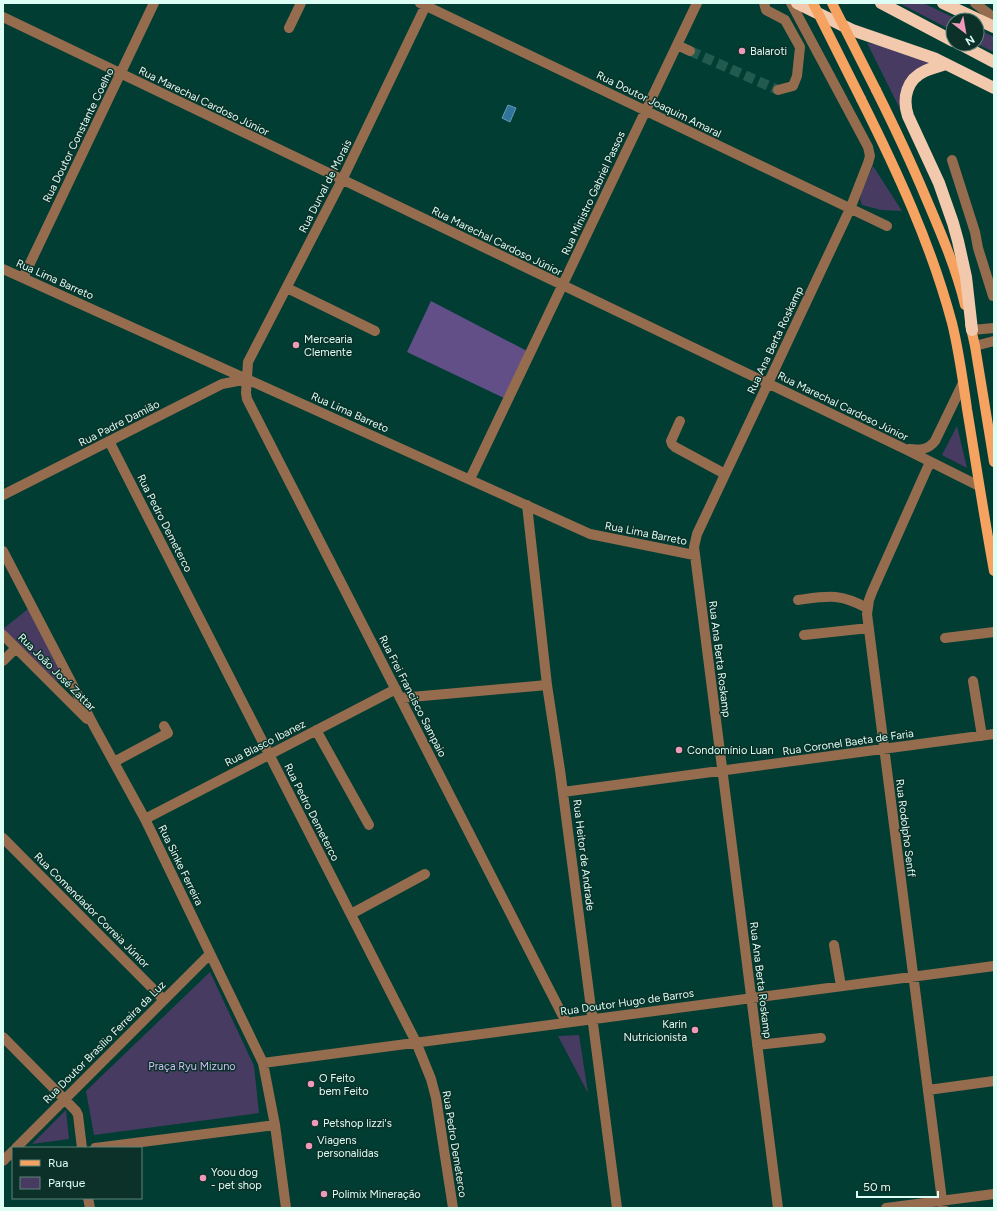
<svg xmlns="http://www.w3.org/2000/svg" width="997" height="1211" font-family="Figtree,sans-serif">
<rect width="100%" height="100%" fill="#013d33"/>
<!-- green -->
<path fill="#473b62" d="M899,3H923L959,20H953V31Z
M977,29L994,37V52L977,44Z
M867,43L878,45L934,64L917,72L904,117Z
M873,166L902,211L881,210L862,205L860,199L861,193Z
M957,426L967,468L942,455Z
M28,609L64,676L59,681H56L3,630V629Z
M210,972L254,1066L259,1113L94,1135L86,1091Z
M579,1035L588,1093L558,1036Z
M66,1110L69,1139L32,1144Z"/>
<!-- forest -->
<path fill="#624f88" d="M431,301L527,351L504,398L407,352Z"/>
<!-- water -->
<path fill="#30749b" stroke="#649db6" d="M508,105L516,108L510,122L502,118Z"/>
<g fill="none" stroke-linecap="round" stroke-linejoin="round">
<!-- minor-tunnel -->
<path stroke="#225a50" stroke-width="10" stroke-dasharray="10 5" stroke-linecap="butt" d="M690,51L778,90"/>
<!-- minor -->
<path stroke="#956c4e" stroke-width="10" d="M420,3L887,226
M427,3L342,180L248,362L246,393L247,399L566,1022
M764,3L766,10L785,20L800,47L797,76L793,86L778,90
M975,3L994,18
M3,17L905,449L979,486
M289,28L301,3
M677,45L690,51
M952,160L975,232L978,248L993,296H994
M3,269L590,534L694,555
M23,278L154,3
M287,288L375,331
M972,330L994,328
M975,346L994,341
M680,421L671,441L672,444L675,447L725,474
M109,441L416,1042L431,1079L436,1098L453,1208
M909,449C920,450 928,450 935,441L963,383
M930,462L872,592L869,600L867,614L943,1208
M470,479L697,3
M3,495L222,384L248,379
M527,505L547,685L560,770L617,1208
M3,551L94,726L145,819L263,1063L275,1125L286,1208
M798,600C828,596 839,593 867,608
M3,635L87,719
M804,635L869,628
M945,638L994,632
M3,661L16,648
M973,681L982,736
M400,698L547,685
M316,730L369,825
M114,762L168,733L164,726
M563,792L994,734
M145,819L396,689
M3,838L164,1000
M351,914L425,874
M834,945L841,986
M3,1037L76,1111L78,1115L82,1148
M757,1045L821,1038
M263,1063L994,966
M928,1090L994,1081
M16,1148L210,954
M95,1148L275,1125
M3,1161L13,1151
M88,1198L90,1208
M778,1208L694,547L697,534L850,209L868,163L870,156L868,147L791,3
M886,1208L994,1194"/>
<!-- major -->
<path stroke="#f6a260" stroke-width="10" d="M876,90C894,126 911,162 926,198C941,233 956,268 965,305
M861,99C897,171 931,244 952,323C959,351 963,381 967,409C976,463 984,517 994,571
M970,324L975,346L994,462"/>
<!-- highway -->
<path stroke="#f2c9ac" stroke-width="12" d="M797,3L852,30L936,59L994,88
M881,3L953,41
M943,3L994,27
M960,44L994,62
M946,64C939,66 932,68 925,71C907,79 902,98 908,116L939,183L953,223L958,241L966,277L972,330"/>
<!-- major-bridge -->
<path stroke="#f6a260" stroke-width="10" d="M813,3L861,99
M832,3L876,90"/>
</g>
<!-- markers -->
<g fill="#ef9ab8" stroke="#0b3129" stroke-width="1.5">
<circle cx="742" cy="51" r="4"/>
<circle cx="296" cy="345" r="4"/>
<circle cx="679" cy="750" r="4"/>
<circle cx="695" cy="1030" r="4"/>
<circle cx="311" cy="1084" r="4"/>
<circle cx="315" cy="1123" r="4"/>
<circle cx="309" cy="1146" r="4"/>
<circle cx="203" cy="1178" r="4"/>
<circle cx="324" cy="1194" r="4"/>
</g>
<g text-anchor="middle" stroke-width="3" stroke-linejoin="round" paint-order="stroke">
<!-- poi labels -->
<g font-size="11" fill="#dcfef5" stroke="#0b3129" text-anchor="start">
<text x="750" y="55">Balaroti</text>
<text x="304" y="343">Mercearia<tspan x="304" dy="13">Clemente</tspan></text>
<text x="687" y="754">Condomínio Luan</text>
<text x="687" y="1028" text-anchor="end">Karin<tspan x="687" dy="13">Nutricionista</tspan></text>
<text x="319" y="1082">O Feito<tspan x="319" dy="13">bem Feito</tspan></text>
<text x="323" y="1127">Petshop lizzi's</text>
<text x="317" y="1144">Viagens<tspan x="317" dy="13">personalidas</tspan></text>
<text x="211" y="1176">Yoou dog<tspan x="211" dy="13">- pet shop</tspan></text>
<text x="332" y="1198">Polimix Mineração</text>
</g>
<!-- street labels -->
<g font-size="11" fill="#dcfef5" stroke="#0b3129">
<text transform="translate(204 101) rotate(26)" y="4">Rua Marechal Cardoso Júnior</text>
<text transform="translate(659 104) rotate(26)" y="4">Rua Doutor Joaquim Amaral</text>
<text transform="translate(78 135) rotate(-64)" y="4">Rua Doutor Constante Coelho</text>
<text transform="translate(325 186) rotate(-63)" y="4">Rua Durval de Morais</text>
<text transform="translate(593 193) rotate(-65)" y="4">Rua Ministro Gabriel Passos</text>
<text transform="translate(497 241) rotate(26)" y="4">Rua Marechal Cardoso Júnior</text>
<text transform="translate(55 279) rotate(24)" y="4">Rua Lima Barreto</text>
<text transform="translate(775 340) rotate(-65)" y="4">Rua Ana Berta Roskamp</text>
<text transform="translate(843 406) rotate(26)" y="4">Rua Marechal Cardoso Júnior</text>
<text transform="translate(350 412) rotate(24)" y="4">Rua Lima Barreto</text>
<text transform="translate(119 423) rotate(-27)" y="4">Rua Padre Damião</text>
<text transform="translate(165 523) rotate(63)" y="4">Rua Pedro Demeterco</text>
<text transform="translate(646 533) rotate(11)" y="4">Rua Lima Barreto</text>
<text transform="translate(720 659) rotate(83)" y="4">Rua Ana Berta Roskamp</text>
<text transform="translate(57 672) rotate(45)" y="4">Rua João José Zattar</text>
<text transform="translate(413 696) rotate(63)" y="4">Rua Frei Francisco Sampaio</text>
<text transform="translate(848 742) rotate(-8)" y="4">Rua Coronel Baeta de Faria</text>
<text transform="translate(265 743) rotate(-27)" y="4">Rua Blasco Ibanez</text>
<text transform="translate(312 812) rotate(63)" y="4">Rua Pedro Demeterco</text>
<text transform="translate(906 828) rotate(83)" y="4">Rua Rodolpho Senff</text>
<text transform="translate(584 855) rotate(83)" y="4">Rua Heitor de Andrade</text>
<text transform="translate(181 865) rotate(64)" y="4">Rua Sinke Ferreira</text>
<text transform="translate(92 910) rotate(45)" y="4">Rua Comendador Correia Júnior</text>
<text transform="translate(761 980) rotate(83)" y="4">Rua Ana Berta Roskamp</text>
<text transform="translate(627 1002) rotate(-8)" y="4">Rua Doutor Hugo de Barros</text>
<text transform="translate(104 1042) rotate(-45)" y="4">Rua Doutor Brasílio Ferreira da Luz</text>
<text transform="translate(455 1144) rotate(81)" y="4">Rua Pedro Demeterco</text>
</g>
<!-- park labels -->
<g font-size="11" fill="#cebff3" stroke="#0b3129">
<text x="192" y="1070">Praça Ryu Mizuno</text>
</g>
</g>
<!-- border -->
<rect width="997" height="1211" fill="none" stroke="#dcfef5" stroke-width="8"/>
<!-- legend -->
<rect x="12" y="1147" width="130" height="52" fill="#0b3129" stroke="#5f837b"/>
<rect x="20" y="1160" width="20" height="6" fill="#f6a260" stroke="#5f837b"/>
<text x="48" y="1167" font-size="12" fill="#dcfef5">Rua</text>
<rect x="20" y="1177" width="20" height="12" fill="#473b62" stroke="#5f837b"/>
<text x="48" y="1187" font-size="12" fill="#dcfef5">Parque</text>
<!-- north arrow -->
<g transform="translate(965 32) rotate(149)"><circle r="19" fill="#0b3129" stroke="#5f837b"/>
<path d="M0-3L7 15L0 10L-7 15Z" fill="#ef9ab8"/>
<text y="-6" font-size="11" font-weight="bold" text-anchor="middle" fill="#dcfef5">N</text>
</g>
<!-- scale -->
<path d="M857 1191v6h81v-6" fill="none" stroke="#dcfef5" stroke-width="2"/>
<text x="863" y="1191" font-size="12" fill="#dcfef5" stroke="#0b3129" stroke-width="3" paint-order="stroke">50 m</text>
</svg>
